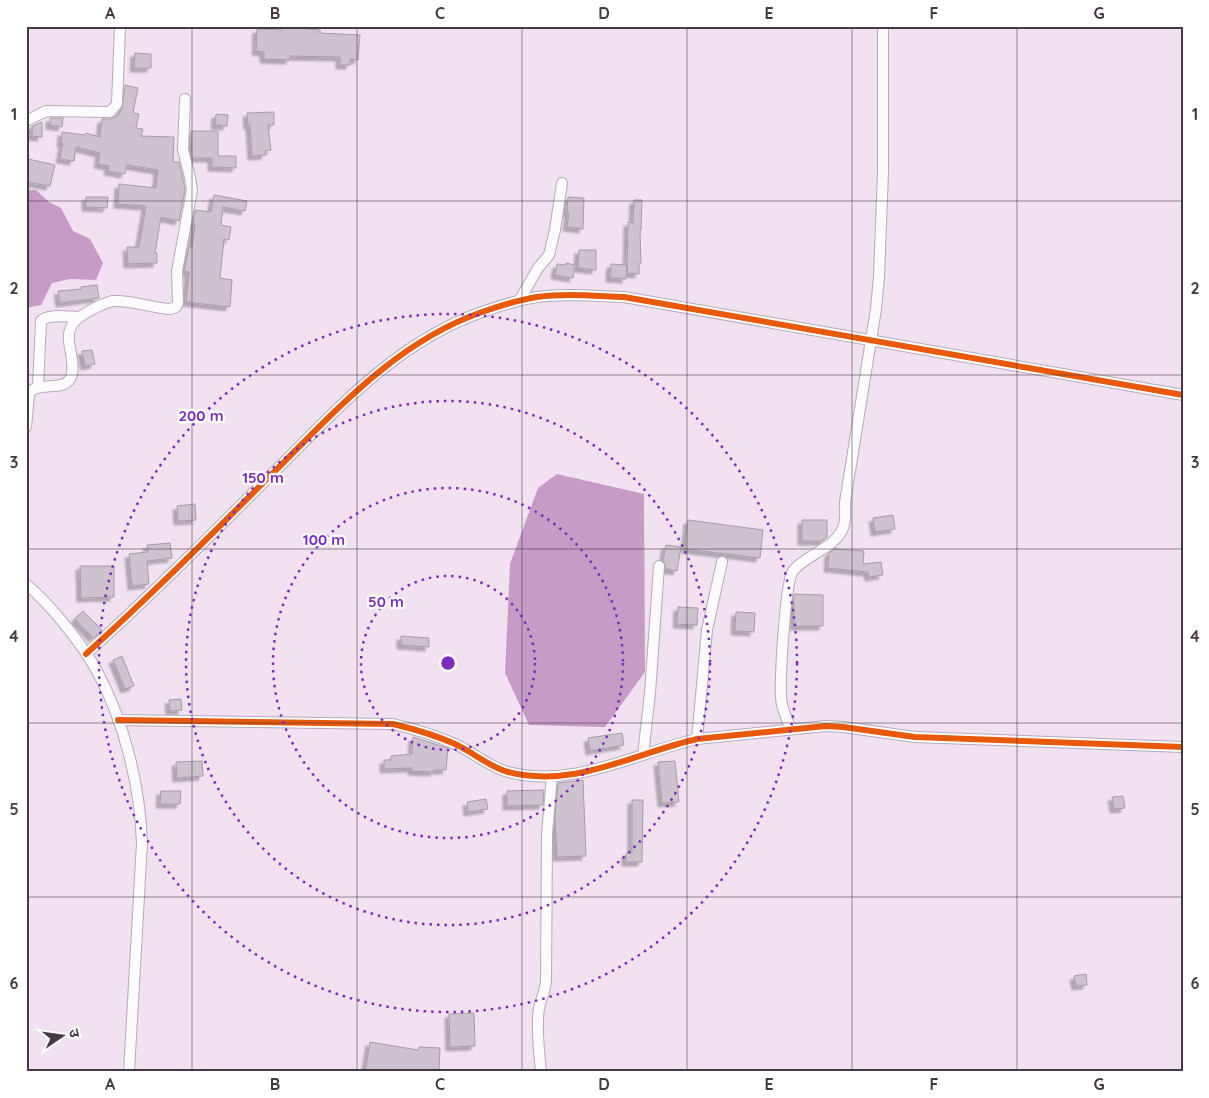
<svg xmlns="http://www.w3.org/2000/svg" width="1209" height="1098" font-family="Quicksand,'Noto Sans Devanagari',sans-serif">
<defs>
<filter id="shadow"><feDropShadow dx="-4" dy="4" stdDeviation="1" flood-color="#0004"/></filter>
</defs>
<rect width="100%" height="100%" fill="#f1e1f1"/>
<!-- water -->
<path fill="#c69bc5" d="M26,190H36L49,202L61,208L73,231L90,239L103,263L96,280L70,279L52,283L41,305L26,308Z
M557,474L644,494L645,672L605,727L529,725L505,673L510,564L538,488Z"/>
<!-- building -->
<path fill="#cec2ce" stroke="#a79ca7" filter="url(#shadow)" d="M283,27L320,30V33L360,35L358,60L350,59V65H340V57L290,56V60L264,59V52L256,51L257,29L282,30Z
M135,53L151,54V68H134Z
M125,85L138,88L133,113L139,114L136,128L143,129L141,136L174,137L173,162H179L182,174L185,190L179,221L161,217L155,253H157V263L128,264L127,247H139L146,206L118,204L119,184L156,188L158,170L127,165L125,174L108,171L109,166L98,164L100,153L76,147L74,161L60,159L63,143H61L62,132L85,135L86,133L100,137L102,119H110L118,116L122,108Z
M274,112V125H268L271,150L265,151L266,155L252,156L250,125H248L247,113Z
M216,114L228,115L227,126L215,125Z
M50,118H63L62,127L50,125Z
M42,122V137L32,136V126Z
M191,131H218V156H236V168L212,167V158H192Z
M28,159L55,165L50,186L26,182Z
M214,195L247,201L245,211L223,207L221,225L231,227L229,240L224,239L220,278L232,280L230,307L186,302L189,272L184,271L189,246L192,247L195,224L193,223L195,210L211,212Z
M86,197H108L107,208L86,207Z
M568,197L584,198L583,229L567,227L569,213H567Z
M634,200H642L641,230H640L641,264H639V274L627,273L628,222L633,223Z
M579,250H596V270L578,268Z
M566,263L575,265L573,278L555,275L557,264L566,265Z
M611,264L627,265L626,279L610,278Z
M97,285L99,298L60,303L58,291L81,289V287Z
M92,350L95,364L85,366L82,351Z
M195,504L196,520L178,521L177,506Z
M893,515L895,529L875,532L873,518Z
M688,520L763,530L760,558L685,549Z
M802,520H827V537L822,541H802Z
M170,543L172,558L147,561L149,584L132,586L129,554L148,552L147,545Z
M666,545L681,547L677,571L666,569L663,561Z
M835,549L864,551L863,564L881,562L883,575L869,577L868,572L828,568L829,553Z
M80,566H114V597L81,598Z
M794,594L823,595V626H794Z
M678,607L698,608L697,625L677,624Z
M83,611L102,630L93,638L75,619Z
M736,612L755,613L754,632L735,631Z
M401,636L429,638V647L401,645Z
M122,656L134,686L125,689L113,660Z
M181,699L182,710L170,711L169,700Z
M622,733L624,745L590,751L588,738Z
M413,737L448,748L446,770H434V772L412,771V768L384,769V760H391V756L412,754Z
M202,761L203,776L177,778L176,762Z
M675,761L679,802L662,803L658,762Z
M583,780L586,856L557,857L555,817L558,783Z
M544,790L543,805L507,806V791Z
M161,791H181L180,804H160Z
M1123,796L1125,808L1114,809L1112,797Z
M486,799L488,809L468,812L467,802Z
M632,800H643L642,862H626V853H632Z
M1086,974L1087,985L1076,986L1074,976Z
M474,1013L475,1046L450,1047L449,1014Z
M370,1042L418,1050L419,1047L440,1048L439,1072H365Z"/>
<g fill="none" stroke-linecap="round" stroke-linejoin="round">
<!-- minor casing -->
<g stroke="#b7abb7" stroke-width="12">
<path id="minor" d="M26,121L46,111L110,112L117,104L120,26
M519,301L538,268L549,255L555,230L562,183
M38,387L41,321C49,313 68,317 78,317
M26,427L29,395L31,391C41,382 63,391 70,379C76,369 70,352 69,341C67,322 80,316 95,308C101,305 107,302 113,301C132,300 152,308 171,309L176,307L178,303L177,271L192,190L189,173L183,150L185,99
M26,584C51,605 83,645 98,673C125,724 140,786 142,843L129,1072
M86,654C148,598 207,539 266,480C331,416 393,343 482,312C499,306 518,300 537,297C565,293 595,296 624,297L1183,395
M118,720L393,724C414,729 435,735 455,744C473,752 489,767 508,772C574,789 635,753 697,739L826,726L843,727L915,737L1183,747
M791,729C787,719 781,708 781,697C780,679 785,582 793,571C807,553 837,549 844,525C846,518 845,510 845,502L876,309L879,276L883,172V26
M697,739L707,630L722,562
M643,755L650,693L659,566
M541,1072C539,1053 536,1026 539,1008C541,998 545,992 546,981L547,834L552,776"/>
</g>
<!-- minor -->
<use href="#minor" stroke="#fdfafd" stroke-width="10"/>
<!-- cycleway casing -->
<g stroke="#fff" stroke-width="9">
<path id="cycleway" d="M86,654C148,598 207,539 266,480C331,416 393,343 482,312C499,306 518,300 537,297C565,293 595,296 624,297L1183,395
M118,720L393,724C414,729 435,735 455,744C473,752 489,767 508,772C574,789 635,753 697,739L826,726L843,727L915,737L1183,747"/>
</g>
<!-- cycleway -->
<use href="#cycleway" stroke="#e8590c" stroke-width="6"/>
</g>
<!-- grid -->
<path fill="none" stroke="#443944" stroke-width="1" stroke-opacity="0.55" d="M192,26V1072M357,26V1072M522,26V1072M687,26V1072M852,26V1072M1017,26V1072M26,201H1183M26,375H1183M26,549H1183M26,723H1183M26,897H1183"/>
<!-- distance rings -->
<g fill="none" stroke="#7b2cbf" stroke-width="2.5" stroke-dasharray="2.5 5">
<circle cx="448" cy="663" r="87"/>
<circle cx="448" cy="663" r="175"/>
<circle cx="448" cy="663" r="262"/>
<circle cx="448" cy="663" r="349"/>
</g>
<circle cx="448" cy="663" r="8" fill="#7b2cbf" stroke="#fff" stroke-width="2.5"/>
<g font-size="15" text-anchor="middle" font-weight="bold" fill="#7b2cbf" stroke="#fff" stroke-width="4.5" stroke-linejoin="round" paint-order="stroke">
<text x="201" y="421">200 m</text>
<text x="263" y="483">150 m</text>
<text x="324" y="545">100 m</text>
<text x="386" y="607">50 m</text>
</g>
<!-- border -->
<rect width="1209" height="1098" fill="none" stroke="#ffffff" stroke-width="55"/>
<!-- north arrow -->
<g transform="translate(62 1036) rotate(77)" stroke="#ffffff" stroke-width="4" paint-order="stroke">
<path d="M0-4L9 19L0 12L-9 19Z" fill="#443944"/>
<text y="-8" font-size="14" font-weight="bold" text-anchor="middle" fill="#443944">उ</text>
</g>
<rect x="28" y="28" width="1154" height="1042" fill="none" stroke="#443944" stroke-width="2"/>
<g font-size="16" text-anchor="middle" font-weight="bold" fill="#443944">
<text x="110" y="19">A</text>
<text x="275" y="19">B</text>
<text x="440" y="19">C</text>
<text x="604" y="19">D</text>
<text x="769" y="19">E</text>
<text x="934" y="19">F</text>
<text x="1099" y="19">G</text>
<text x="14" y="120">1</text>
<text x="1195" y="120">1</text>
<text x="14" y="294">2</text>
<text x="1195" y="294">2</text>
<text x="14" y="468">3</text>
<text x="1195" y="468">3</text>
<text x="14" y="642">4</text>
<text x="1195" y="642">4</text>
<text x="14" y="815">5</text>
<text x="1195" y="815">5</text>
<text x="14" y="989">6</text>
<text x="1195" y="989">6</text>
<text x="110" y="1090">A</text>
<text x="275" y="1090">B</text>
<text x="440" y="1090">C</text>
<text x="604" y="1090">D</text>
<text x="769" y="1090">E</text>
<text x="934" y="1090">F</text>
<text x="1099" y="1090">G</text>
</g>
</svg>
